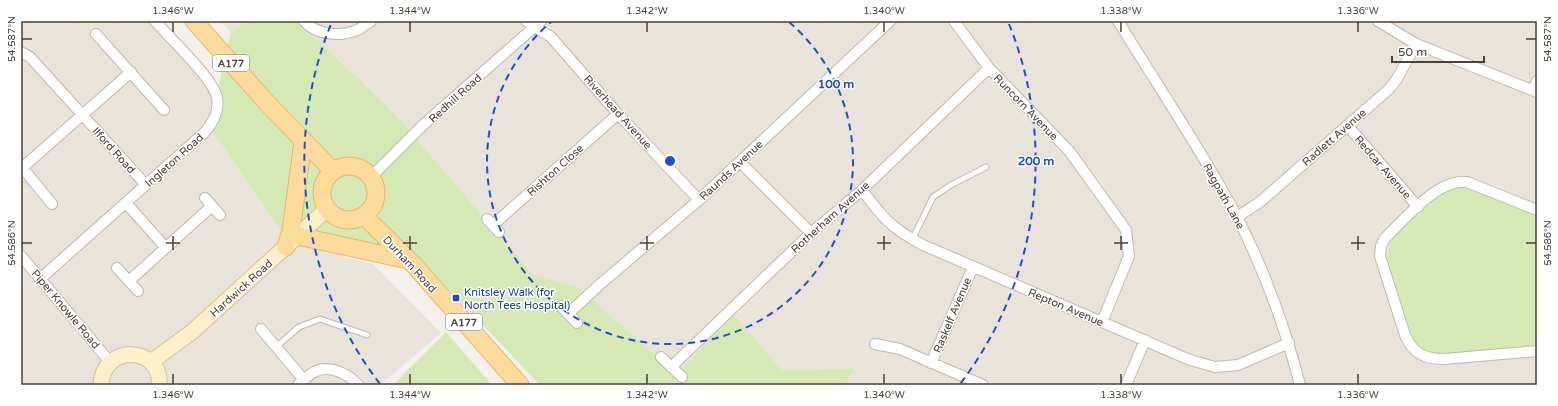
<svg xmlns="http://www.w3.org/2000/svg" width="1558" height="406" font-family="'Varela Round',sans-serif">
<rect width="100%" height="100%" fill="#f5f1ea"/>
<!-- residential -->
<path fill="#e9e3d9" d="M21,21H160L215,78L218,133L294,244L373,264L441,333L380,385H21Z
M220,21H246L231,33Z
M298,21H1537V385H845L853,369L782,370L733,316L677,374L578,287L532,274L397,116Z"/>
<!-- green -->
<path fill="#d4e9b4" d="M246,21H298L397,116L532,274L578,287L677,374L733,315L782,370L854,369L845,385H540L433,273L290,243L214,133L221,73L231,33Z
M1464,186L1537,215V343L1529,345V346L1439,354L1420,349L1412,339L1388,268L1389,267C1386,255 1388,245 1395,234C1400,227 1440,192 1449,188C1453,186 1459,186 1464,186Z
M446,332L492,385H393Z"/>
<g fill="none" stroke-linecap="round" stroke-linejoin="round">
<!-- lane casing -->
<g stroke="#c1b9ad" stroke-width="7">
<path id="lane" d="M912,240L933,197L951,185L986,167
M276,347L299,327L320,319L367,335"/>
</g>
<!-- street casing -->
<g stroke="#c1b9ad" stroke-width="12">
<path id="street" d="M304,21C316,35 341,37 357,30C362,28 366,24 371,21
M526,21L551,37L618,114L699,200
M954,21L989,68L1070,152L1126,230L1129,256L1102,322
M1118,21C1157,85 1201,149 1236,215C1264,269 1285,327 1300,385
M1378,21L1416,44L1537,92
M96,34L164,110
M21,52L30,57L146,185
M1533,90L1537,81
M1348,126L1418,207
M740,162L811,233
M21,166L52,204
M22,168L131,72
M371,177L423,125L541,21
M862,190C883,218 891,228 923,245L1190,360L1215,367L1238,365L1289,343
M205,198L220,215
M126,203L166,248
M1537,210L1467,182C1437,179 1406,218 1385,238L1381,246L1380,256L1405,335C1413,354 1425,359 1444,359L1537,351
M1237,217L1260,202L1388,90L1397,79L1416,44
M487,219L499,232
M493,225L618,114
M21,256L110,362
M117,268L138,291
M40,279L204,133C214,122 221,109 216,94C209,75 170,38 155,21
M129,281L212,206
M561,306L577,323
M568,314L598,286L699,200L890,21
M261,329L304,380
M875,344L900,349L983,385
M661,357L682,377
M931,363L973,267
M671,367L811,233L862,190L989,68
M298,385C303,381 309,374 316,371C330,365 349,374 358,385
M1126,385L1145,340"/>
</g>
<!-- secondary casing -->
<g stroke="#d4c29a" stroke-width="17">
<path id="secondary" d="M151,362L193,331L327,209
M101,385C103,342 163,347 159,385"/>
</g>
<!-- primary casing -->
<g stroke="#e4b86a" stroke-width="19">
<path id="primary" d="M194,21L268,104L333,171
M322 193a27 27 0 1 1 54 0a27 27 0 1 1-54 0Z
M364,216L413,264L520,385
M298,236L408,260
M286,247L291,231L303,142"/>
</g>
<!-- lane -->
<use href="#lane" stroke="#fff" stroke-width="5"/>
<!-- street -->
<use href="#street" stroke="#fff" stroke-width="10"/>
<!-- secondary -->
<use href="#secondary" stroke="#feefcb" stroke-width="15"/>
<!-- primary -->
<use href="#primary" stroke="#fddc9b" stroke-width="17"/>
</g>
<!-- ticks -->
<path fill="none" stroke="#494238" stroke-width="1.5" d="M173,22V32M410,22V32M647,22V32M884,22V32M1121,22V32M1358,22V32M22,39H32M1526,39H1536M173,236V250M410,236V250M647,236V250M884,236V250M1121,236V250M1358,236V250M22,243H32M166,243H180M403,243H417M640,243H654M877,243H891M1114,243H1128M1351,243H1365M1526,243H1536M173,374V384M410,374V384M647,374V384M884,374V384M1121,374V384M1358,374V384"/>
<!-- distance rings -->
<g fill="none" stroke="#1d4ed8" stroke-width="2" stroke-dasharray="7 5">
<path d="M789 22A183 183 0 1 1 551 22"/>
<path d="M380 384A366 366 0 0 1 331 24M1009 24A366 366 0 0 1 960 384"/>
</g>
<!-- markers -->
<rect fill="#1a4fb4" stroke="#fff" stroke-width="1.5" x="452" y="294" width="8" height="8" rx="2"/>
<g text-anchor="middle" stroke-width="3" stroke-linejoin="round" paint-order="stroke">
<!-- shield labels -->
<g fill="#fff" stroke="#807b74" stroke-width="1">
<rect x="213" y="55" width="36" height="16" rx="3"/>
<rect x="446" y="314" width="36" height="16" rx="3"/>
</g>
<g font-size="10" font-weight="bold" fill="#494238">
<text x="231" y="67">A177</text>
<text x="464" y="326">A177</text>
</g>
<!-- street labels -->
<g font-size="11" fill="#494238" stroke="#fff">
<text transform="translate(455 98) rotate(-42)" y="4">Redhill Road</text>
<text transform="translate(1026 107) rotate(46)" y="4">Runcorn Avenue</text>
<text transform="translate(618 112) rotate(48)" y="4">Riverhead Avenue</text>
<text transform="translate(1334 137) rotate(-41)" y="4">Radlett Avenue</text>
<text transform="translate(114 150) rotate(48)" y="4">Ilford Road</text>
<text transform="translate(174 160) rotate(-42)" y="4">Ingleton Road</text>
<text transform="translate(1383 167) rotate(49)" y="4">Redcar Avenue</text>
<text transform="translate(555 170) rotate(-42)" y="4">Rishton Close</text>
<text transform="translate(731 170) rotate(-43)" y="4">Raunds Avenue</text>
<text transform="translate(1224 196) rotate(61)" y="4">Ragpath Lane</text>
<text transform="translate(830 217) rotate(-42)" y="4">Rotherham Avenue</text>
<text transform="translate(410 264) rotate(47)" y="4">Durham Road</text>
<text transform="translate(241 288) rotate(-42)" y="4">Hardwick Road</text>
<text transform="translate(1066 307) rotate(23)" y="4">Repton Avenue</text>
<text transform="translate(66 309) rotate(50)" y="4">Piper Knowle Road</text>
<text transform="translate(952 315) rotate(-67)" y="4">Raskelf Avenue</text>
</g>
<!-- transit labels -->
<g font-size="11" fill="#164399" stroke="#fff" text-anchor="start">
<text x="464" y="296">Knitsley Walk (for<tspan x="464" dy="13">North Tees Hospital)</tspan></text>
</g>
</g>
<circle cx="670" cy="161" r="6" fill="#1d4ed8" stroke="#fff" stroke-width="2"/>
<g font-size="12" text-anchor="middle" font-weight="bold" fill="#1d4ed8" stroke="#fff" stroke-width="3" stroke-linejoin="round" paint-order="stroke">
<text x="836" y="88">100 m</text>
<text x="1036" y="165">200 m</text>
</g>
<!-- border -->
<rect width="1558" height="406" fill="none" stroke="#ffffff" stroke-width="44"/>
<!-- scale -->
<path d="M1392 56v6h92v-6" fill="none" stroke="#494238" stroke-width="2"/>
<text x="1398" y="56" font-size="12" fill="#494238" stroke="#ffffff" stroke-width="3" paint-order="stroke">50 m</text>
<rect x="22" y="22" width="1514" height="362" fill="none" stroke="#494238" stroke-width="1.5"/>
<g font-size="10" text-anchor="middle" fill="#494238">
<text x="173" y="14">1.346°W</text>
<text x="410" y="14">1.344°W</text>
<text x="647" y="14">1.342°W</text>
<text x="884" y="14">1.340°W</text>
<text x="1121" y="14">1.338°W</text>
<text x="1358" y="14">1.336°W</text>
<text transform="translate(11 39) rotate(-90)" y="4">54.587°N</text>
<text transform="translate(1547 39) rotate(-90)" y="4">54.587°N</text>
<text transform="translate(11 243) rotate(-90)" y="4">54.586°N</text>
<text transform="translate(1547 243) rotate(-90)" y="4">54.586°N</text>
<text x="173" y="398">1.346°W</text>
<text x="410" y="398">1.344°W</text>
<text x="647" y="398">1.342°W</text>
<text x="884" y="398">1.340°W</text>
<text x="1121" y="398">1.338°W</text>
<text x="1358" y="398">1.336°W</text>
</g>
</svg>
